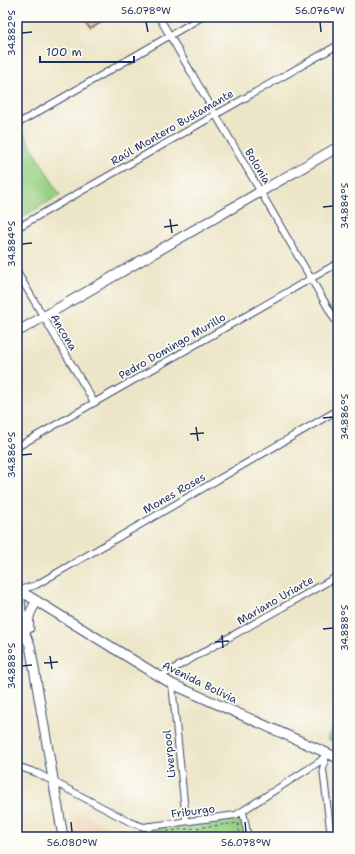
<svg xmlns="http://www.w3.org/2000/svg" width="355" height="854" font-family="'Shantell Sans',sans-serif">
<rect width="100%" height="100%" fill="#fdfcf7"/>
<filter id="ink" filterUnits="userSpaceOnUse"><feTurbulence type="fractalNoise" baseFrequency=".025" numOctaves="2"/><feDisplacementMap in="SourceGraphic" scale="8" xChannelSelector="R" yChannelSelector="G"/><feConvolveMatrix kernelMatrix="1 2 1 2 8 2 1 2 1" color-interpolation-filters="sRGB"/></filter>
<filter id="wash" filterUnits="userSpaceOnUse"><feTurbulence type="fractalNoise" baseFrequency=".012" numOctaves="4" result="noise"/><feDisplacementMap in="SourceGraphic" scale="16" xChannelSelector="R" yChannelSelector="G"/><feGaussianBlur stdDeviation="0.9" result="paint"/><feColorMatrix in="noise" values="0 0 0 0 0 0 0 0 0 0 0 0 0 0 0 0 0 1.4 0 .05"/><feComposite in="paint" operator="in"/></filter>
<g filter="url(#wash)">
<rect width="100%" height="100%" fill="#ede5c7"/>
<!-- built -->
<path fill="#eed7bb" d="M83,813L125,837H74L70,818Z"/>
<!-- green -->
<path fill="#97cf82" stroke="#597f70" d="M20,127L60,195L17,220V129Z
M338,715V743L327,739Z
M236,819L241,820L244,837H155L156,829L162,827Z"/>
<g id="blocks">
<!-- building -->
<path fill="#dba871" d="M83,17H111L90,29Z"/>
</g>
</g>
<g filter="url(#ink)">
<use href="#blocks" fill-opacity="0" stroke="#3a4a6e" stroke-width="1"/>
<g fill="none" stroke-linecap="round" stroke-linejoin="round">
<!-- street casing -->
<g stroke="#3a4a6e" stroke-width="8">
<path id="street" d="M159,17L338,325
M17,124L202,17
M17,228L338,45
M17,272L94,402
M17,447L338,263
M337,501L338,502
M19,590L36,585L338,410
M159,677L338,576
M172,684L186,821
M326,755L323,769L331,837
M17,766L37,773L132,823L144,827L236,815L319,762L327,754
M243,812L248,837
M149,826L150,837"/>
</g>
<!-- secondary casing -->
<g stroke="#3a4a6e" stroke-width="11">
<path id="secondary" d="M17,332L338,147
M17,589L172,684L338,758
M19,590C21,607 21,630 30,645L63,837
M29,628C27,617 31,610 37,601"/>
</g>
<!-- path -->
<path stroke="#3a4a6e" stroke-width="1" stroke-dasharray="3 3" stroke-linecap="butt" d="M159,832L169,837
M161,832L238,823L240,837
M158,833L159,837
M237,837L239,834"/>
<!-- street -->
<use href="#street" stroke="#fff" stroke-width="6"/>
<!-- secondary -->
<use href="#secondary" stroke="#fff" stroke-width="9"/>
</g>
</g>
<!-- ticks -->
<path fill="none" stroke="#1b2f5e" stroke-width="1.5" d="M146,22L148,32M320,22L321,32M22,33L32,32M323,207L333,206M170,219L172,233M164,227L178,225M22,244L32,243M323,418L333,417M196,427L198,441M190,434L204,433M22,455L32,454M323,629L333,628M222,635L223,648M215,642L229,641M50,656L52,669M44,663L58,662M22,666L32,665M71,822L72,832M245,822L246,832"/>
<g text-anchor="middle" stroke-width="3.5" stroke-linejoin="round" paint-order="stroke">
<!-- street labels -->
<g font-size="11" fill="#1b2f5e" stroke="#fdfcf7">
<text transform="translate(172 127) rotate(-30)" y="4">Raúl Montero Bustamante</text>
<text transform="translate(258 166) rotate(59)" y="4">Bolonia</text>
<text transform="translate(64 332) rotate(59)" y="4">Ancona</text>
<text transform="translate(172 346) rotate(-30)" y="4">Pedro Domingo Murillo</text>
<text transform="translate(174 493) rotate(-30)" y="4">Mones Roses</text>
<text transform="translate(275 600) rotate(-30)" y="4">Mariano Uriarte</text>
<text transform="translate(200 682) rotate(26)" y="4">Avenida Bolivia</text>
<text transform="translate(169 754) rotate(-96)" y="4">Liverpool</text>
<text transform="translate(193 811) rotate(-7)" y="4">Friburgo</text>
</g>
</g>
<!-- margin -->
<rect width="355" height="854" fill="none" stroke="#fdfcf7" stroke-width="44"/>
<!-- scale -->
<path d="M40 56v6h94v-6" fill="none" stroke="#1b2f5e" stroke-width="2"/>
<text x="46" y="56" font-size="12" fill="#1b2f5e" stroke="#fdfcf7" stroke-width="3" paint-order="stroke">100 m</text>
<rect x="22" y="22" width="311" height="810" fill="none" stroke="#1b2f5e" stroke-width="1.5"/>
<g font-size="10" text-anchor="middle" fill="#1b2f5e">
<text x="146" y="14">56.078°W</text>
<text x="320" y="14">56.076°W</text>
<text transform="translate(11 33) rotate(-90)" y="4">34.882°S</text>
<text transform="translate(344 206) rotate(-90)" y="4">34.884°S</text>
<text transform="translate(11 244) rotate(-90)" y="4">34.884°S</text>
<text transform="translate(344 417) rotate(-90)" y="4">34.886°S</text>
<text transform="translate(11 455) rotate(-90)" y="4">34.886°S</text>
<text transform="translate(344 628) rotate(-90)" y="4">34.888°S</text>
<text transform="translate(11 666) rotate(-90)" y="4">34.888°S</text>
<text x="72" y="846">56.080°W</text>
<text x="246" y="846">56.078°W</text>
</g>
</svg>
